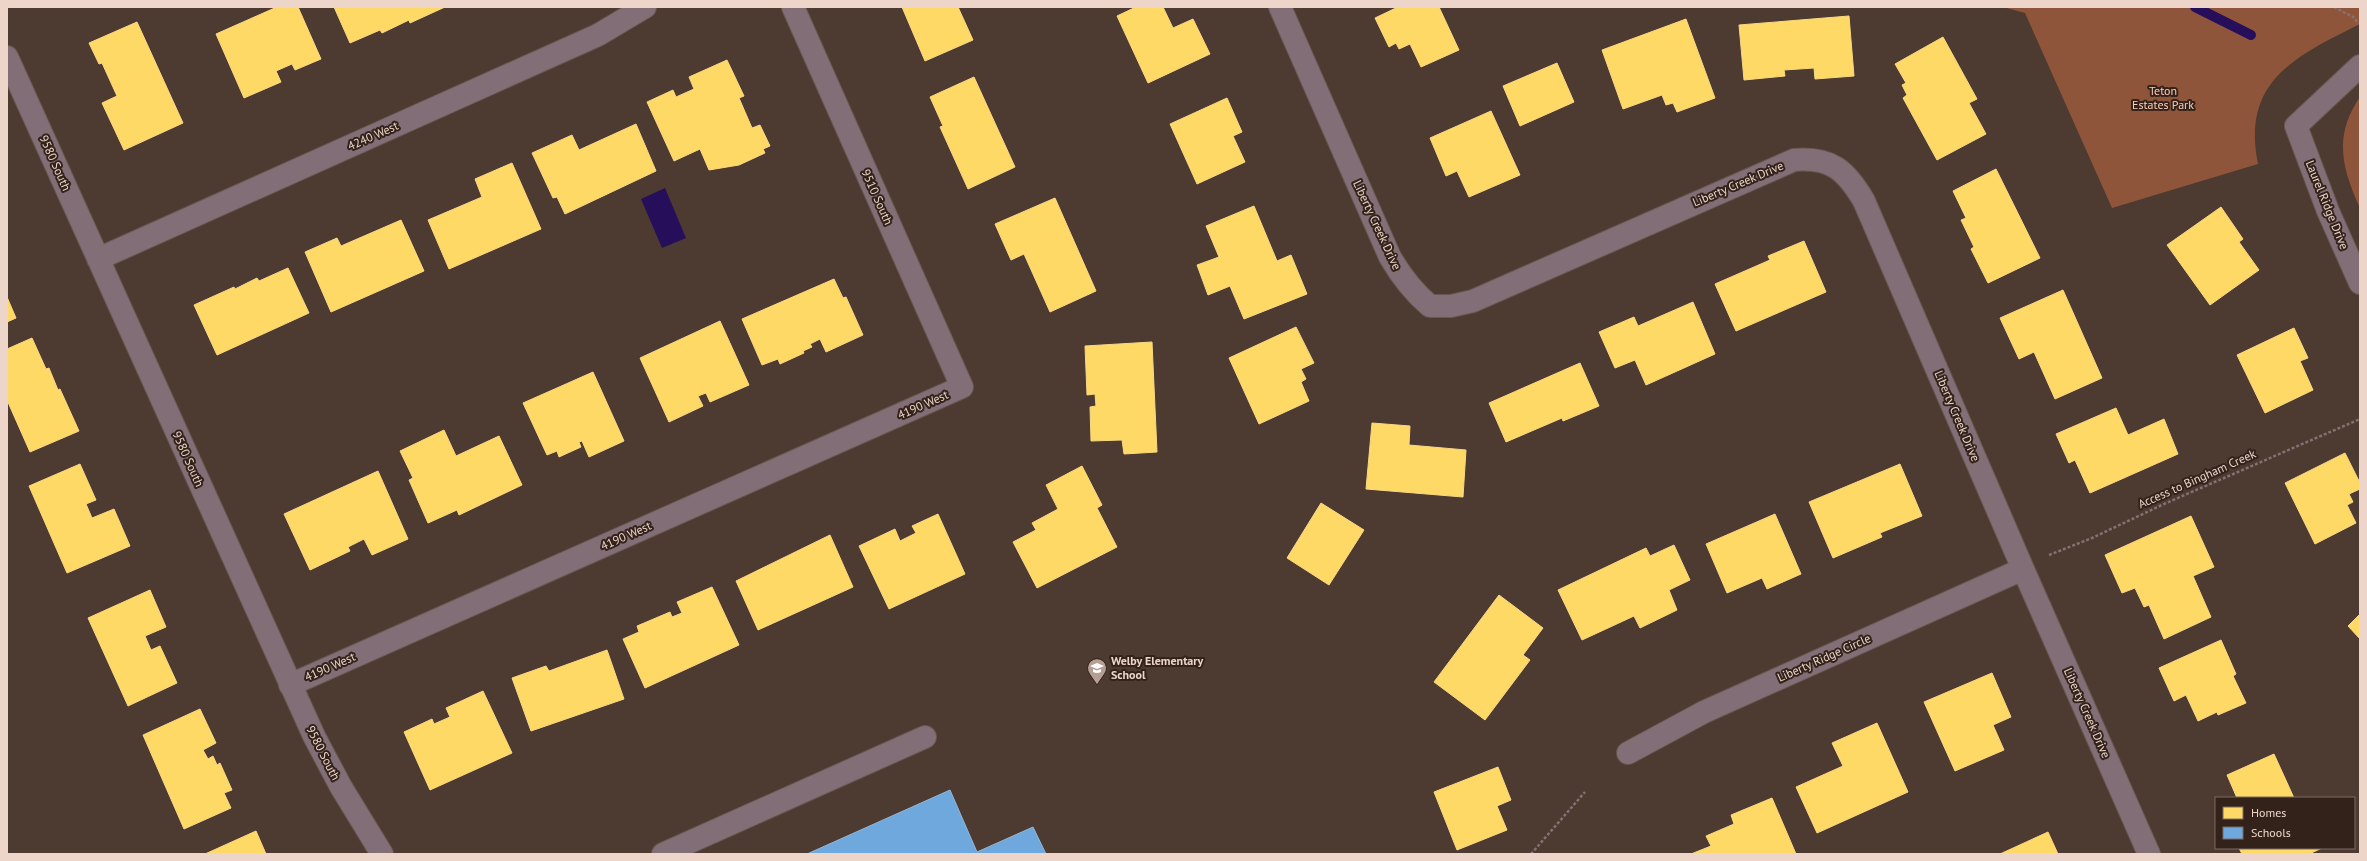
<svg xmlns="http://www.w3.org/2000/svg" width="2367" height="861" font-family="'PT Sans',sans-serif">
<rect width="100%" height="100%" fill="#4d3a31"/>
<!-- green -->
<path fill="#8e553a" d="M2003,7H2360V24C2296,56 2241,81 2258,164L2112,208L2025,13Z
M2360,97V208C2342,168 2333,136 2360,97Z"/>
<!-- water -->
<path fill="#270e5b" d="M665,188L686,238L662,248L641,199Z"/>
<!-- homes -->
<path fill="#ffd966" stroke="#fad884" d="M277,7H298L321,59L295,70L292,64L276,71L281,82L244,98L216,34Z
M334,7H445L410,23L409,20L382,33L380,30L350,43Z
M902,7H958L973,40L925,61Z
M1136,7H1163L1173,28L1193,19L1210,54L1148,83L1117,16Z
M1398,7H1439L1459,50L1421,67L1410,44L1399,49L1396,43L1389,47L1375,18Z
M1849,16L1854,76L1815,79L1814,68L1784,70L1785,76L1744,80L1739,25Z
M1686,19L1715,98L1677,112L1673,103L1666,105L1662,95L1623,109L1602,50Z
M137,22L183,123L124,150L102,103L117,96L102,63L99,64L89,43Z
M1943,37L1977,99L1969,103L1986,134L1937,160L1903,98L1907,95L1902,85L1906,83L1895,64Z
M727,60L744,96L739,98L752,128L760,125L770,146L763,149L765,153L739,165L709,170L700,149L674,161L647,102L673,90L676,97L694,89L689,77Z
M1557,63L1574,102L1520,126L1503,86Z
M974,77L1015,167L968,189L940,127L943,126L930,97Z
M1227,98L1242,132L1233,136L1245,162L1197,184L1170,124Z
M1491,111L1520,175L1469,197L1457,171L1446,176L1430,138Z
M636,124L656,171L565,214L557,197L553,198L532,153L572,135L579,150Z
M512,163L541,229L449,269L428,220L482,197L475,179Z
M1996,169L2040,258L1988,283L1971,249L1974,247L1961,220L1966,218L1953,191Z
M1055,198L1096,291L1050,312L1024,254L1011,260L995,224Z
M1254,206L1277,261L1291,255L1307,294L1244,319L1230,286L1208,295L1197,265L1219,257L1206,226Z
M2221,207L2243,239L2239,242L2259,270L2210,305L2167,245Z
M401,220L424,271L331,312L305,252L337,238L341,246Z
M1804,241L1826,292L1736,331L1715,284L1770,260L1768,256Z
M288,268L309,313L217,355L194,305L234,287L235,289L257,278L259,281Z
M834,279L843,298L846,297L863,335L826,352L820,339L810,344L812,347L803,351L804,353L780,364L778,359L762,365L742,319Z
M2063,290L2102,378L2055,399L2034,352L2019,359L2000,318Z
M7,297L16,318L7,322Z
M1693,302L1715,354L1646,385L1635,360L1615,368L1599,332L1634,317L1638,326Z
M720,321L749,385L710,402L706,393L698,396L703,406L669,422L640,358Z
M1296,327L1314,363L1301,369L1306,379L1301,382L1309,401L1259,424L1229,358Z
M2294,328L2308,358L2300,361L2313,390L2265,413L2237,355Z
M32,338L46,369L49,368L58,390L60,389L79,431L30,452L7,400V349Z
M1152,342L1157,452L1124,454L1122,440L1091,441L1090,407L1096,406L1095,394L1087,395L1085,346Z
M1580,363L1599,406L1563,421L1562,418L1506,442L1489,403Z
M593,372L624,441L589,457L582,441L579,442L581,447L559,457L557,451L547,455L523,403Z
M2116,408L2128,435L2164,419L2178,454L2090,493L2075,460L2069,463L2056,434Z
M1372,423L1410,426L1409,445L1466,450L1463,497L1366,489Z
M444,430L456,456L499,436L522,485L459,515L457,510L428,523L409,480L413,478L400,451Z
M2345,453L2360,483V489L2349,494L2353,502L2347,505L2356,523L2315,544L2285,483Z
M80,464L96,500L86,504L92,518L114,509L130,546L67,573L29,486Z
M1900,464L1922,516L1880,533L1882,537L1833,558L1809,502Z
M1082,466L1102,505L1097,508L1117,547L1037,588L1013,542L1036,530L1032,523L1058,509L1046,485Z
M378,471L408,539L372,555L364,539L348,547L350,551L310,570L284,514Z
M1321,503L1364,530L1329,585L1287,558Z
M938,514L965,574L889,609L859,546L895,529L900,541L916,533L912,526Z
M1775,514L1801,574L1767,589L1762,578L1727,593L1706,544Z
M2191,516L2214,567L2193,576L2211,617L2164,639L2149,605L2144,607L2135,588L2122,593L2105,555Z
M830,535L853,587L758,630L736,581Z
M1674,545L1690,580L1669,590L1677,610L1640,628L1634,616L1582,640L1558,590L1646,548L1650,556Z
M712,587L739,645L645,688L623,639L639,632L637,626L670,612L672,617L682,613L677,602Z
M150,590L166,627L145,636L151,650L160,646L177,683L128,706L88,618Z
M1499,595L1543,628L1523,655L1530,660L1485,720L1434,682Z
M2360,614V639L2348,626Z
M2221,640L2236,674L2233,676L2246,703L2218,715L2217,712L2198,721L2186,695L2174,701L2159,668Z
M607,650L624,699L531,731L512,678L546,666L549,671Z
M1992,673L2011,717L1993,725L2004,750L1955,771L1924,702Z
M483,691L512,753L430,790L404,732L432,719L434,724L450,717L446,708Z
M200,709L216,743L203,750L208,759L213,756L217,765L220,763L232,790L224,793L231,808L184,829L143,735Z
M1877,723L1908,792L1817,833L1796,787L1843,766L1832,743Z
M2274,754L2294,798H2237L2227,775Z
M1498,767L1511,800L1497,806L1507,830L1457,850L1434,792Z
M1772,798L1796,854H1691L1711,846L1706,836L1734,824L1731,815Z
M256,831L266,854H205Z
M2048,832L2058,854H2000Z
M2239,848H2322L2309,854H2242Z"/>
<!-- schools -->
<path fill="#6fa8dc" stroke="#95b6d7" d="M950,790L977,852L1033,827L1046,854H807Z"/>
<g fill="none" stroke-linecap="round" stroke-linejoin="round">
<!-- stream -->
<path stroke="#270e5b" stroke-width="10" d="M2195,7L2251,35"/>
<!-- minor casing -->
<g stroke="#67574f" stroke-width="24">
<path id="minor" d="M1280,7L1390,257C1401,276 1412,291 1430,306H1451L1473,301L1794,160C1831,157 1846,170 1864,201L2023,569L2149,854
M7,57L314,736L341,787L382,854
M2360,66L2296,126L2328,211L2360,283
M98,259L598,35L645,7
M290,685L962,387L793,7
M1628,753L1704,712L2023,569
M663,854L925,737"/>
</g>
<!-- path -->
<path stroke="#837274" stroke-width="2.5" stroke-dasharray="3 2" stroke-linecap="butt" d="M2334,7L2355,18L2358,24
M2049,555L2092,538L2164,504L2360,419
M1531,854L1585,792"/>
<!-- minor -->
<use href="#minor" stroke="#826e76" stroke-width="22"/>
</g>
<!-- icons -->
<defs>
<g id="school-pin" transform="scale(1)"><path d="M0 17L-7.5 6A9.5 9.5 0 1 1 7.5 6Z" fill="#b59f94" stroke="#33221a"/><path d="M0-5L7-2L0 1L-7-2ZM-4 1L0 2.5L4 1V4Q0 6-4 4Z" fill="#fff"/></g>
</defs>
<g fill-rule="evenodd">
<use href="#school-pin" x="1097" y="668"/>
</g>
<g text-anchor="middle" stroke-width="4" stroke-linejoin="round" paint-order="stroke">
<!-- park labels -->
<g font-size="12" fill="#fecbb5" stroke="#33221a">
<text x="2163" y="95">Teton<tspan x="2163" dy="14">Estates Park</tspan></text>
</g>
<!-- street labels -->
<g font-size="12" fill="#edd5ca" stroke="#33221a">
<text transform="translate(373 136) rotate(-24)" y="4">4240 West</text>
<text transform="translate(55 163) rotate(66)" y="4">9580 South</text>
<text transform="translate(1738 184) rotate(-23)" y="4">Liberty Creek Drive</text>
<text transform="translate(877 197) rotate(66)" y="4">9510 South</text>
<text transform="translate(2327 205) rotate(68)" y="4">Laurel Ridge Drive</text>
<text transform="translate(1377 225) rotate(65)" y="4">Liberty Creek Drive</text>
<text transform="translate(923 405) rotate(-24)" y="4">4190 West</text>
<text transform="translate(1957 416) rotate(67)" y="4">Liberty Creek Drive</text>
<text transform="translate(188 459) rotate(66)" y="4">9580 South</text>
<text transform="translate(2197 479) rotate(-24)" y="4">Access to Bingham Creek</text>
<text transform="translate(626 536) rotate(-24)" y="4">4190 West</text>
<text transform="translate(1824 658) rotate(-24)" y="4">Liberty Ridge Circle</text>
<text transform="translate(330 667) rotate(-24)" y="4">4190 West</text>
<text transform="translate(2087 713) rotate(66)" y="4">Liberty Creek Drive</text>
<text transform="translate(323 753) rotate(63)" y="4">9580 South</text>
</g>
<!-- poi labels -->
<g font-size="12" font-weight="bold" fill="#edd5ca" stroke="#33221a" text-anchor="start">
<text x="1111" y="665">Welby Elementary<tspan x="1111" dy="14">School</tspan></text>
</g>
</g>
<!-- border -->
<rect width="2367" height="861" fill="none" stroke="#edd5ca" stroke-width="16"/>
<!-- legend -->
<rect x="2215" y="797" width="140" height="52" fill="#33221a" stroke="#7d6a60"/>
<rect x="2223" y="807" width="20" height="12" fill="#ffd966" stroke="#7d6a60"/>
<text x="2251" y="817" font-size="12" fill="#edd5ca">Homes</text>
<rect x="2223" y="827" width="20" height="12" fill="#6fa8dc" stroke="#7d6a60"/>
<text x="2251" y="837" font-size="12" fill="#edd5ca">Schools</text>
</svg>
